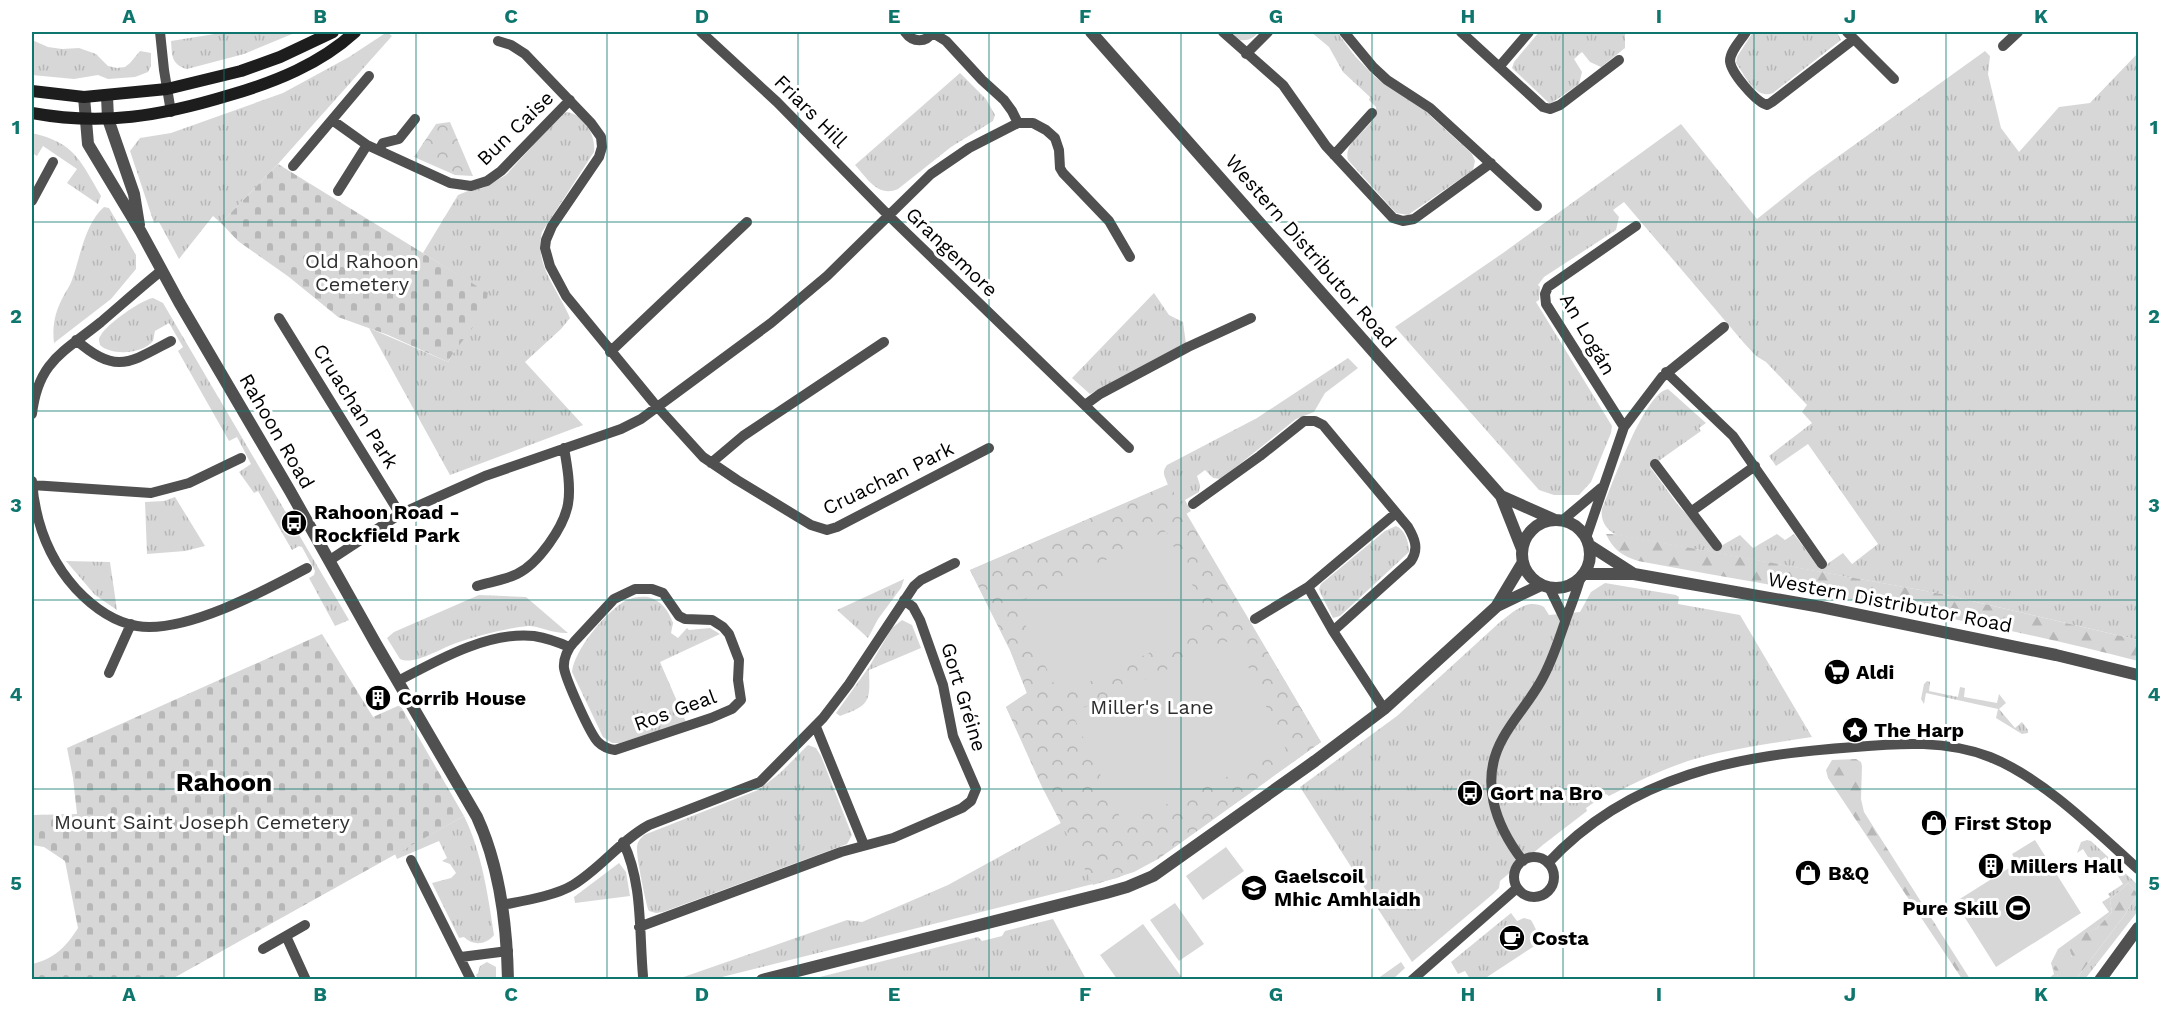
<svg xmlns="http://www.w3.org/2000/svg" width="2170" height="1011" font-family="'Work Sans',sans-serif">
<defs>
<pattern id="grass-tufts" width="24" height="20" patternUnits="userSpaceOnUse" patternTransform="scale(1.5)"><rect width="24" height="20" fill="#d7d7d7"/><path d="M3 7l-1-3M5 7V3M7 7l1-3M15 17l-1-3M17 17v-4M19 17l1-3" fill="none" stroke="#b7b7b7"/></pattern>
<pattern id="forest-firs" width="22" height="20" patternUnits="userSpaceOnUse" patternTransform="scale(1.5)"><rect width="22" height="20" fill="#d7d7d7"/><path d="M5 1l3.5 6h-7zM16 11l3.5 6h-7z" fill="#b7b7b7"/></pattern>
<pattern id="cemetery-stones" width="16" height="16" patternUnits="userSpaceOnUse" patternTransform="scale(1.5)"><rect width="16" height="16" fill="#d7d7d7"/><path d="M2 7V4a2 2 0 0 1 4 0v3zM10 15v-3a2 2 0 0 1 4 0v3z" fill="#b7b7b7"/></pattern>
<pattern id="park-crowns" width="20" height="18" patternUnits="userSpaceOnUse" patternTransform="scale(1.5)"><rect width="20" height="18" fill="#d7d7d7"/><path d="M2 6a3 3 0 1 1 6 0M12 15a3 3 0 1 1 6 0" fill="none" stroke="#b7b7b7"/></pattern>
</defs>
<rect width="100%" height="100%" fill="#fff"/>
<!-- grass -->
<path fill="url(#grass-tufts)" d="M227,32H297L244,54L187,69C171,65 172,54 171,41Z
M387,32L392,36L278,164L221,223L213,216L179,259L159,222L154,223L130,151L140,138L171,133L283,93L349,57Z
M1231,32H1259C1253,38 1249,41 1240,40Z
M1311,32H1337L1354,55L1375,77L1424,110L1472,154L1475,161L1473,170L1408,215L1396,213L1348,160C1342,138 1378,129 1376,107L1369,100L1370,97L1343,72L1329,47Z
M1539,32H1625V48L1601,67L1590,62L1582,52L1574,59L1582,72L1579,84L1550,104L1512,68L1514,62Z
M1753,32H1837L1841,40L1773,93C1755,100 1745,75 1736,63L1737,57Z
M32,40L48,47L62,49L79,48L96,54L108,66L117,68L125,67L130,63L140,51L151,53V66L148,72L135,77L108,79L98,75L74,79L32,75Z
M1985,51L1990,56L1988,74L2001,128L2019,152L2059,107L2090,103L2138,53V640L1942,594L1617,535C1607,531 1600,521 1602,509C1612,486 1644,393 1668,389L1706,423L1699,428L1701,431L1650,467L1678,505L1699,528L1714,550L1740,535L1753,548L1777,534L1785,540L1794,534L1820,569L1843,553L1852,564L1878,544L1808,444L1776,466L1769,456L1812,423L1802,412L1807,405L1766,362L1756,356L1744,343L1624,202L1613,210L1619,217L1616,230L1544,277L1538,285L1540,287L1539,300L1536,302L1612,426L1611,433L1591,482L1579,495H1554L1539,490L1395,327L1503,253L1681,124L1757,219L1811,176Z
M960,73L986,99L995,115L993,121L951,147L898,189C878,198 867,178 855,165Z
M567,112C585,115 596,136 594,152L542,232C534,266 558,289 570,318L561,329L525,362L583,425L450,475L369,328L448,362L488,294L423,253L458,195L468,191L483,188L506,175L562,114Z
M32,133C75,143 80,160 101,196L98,204L67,183L77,169L43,146L37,156L32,153Z
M104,207L109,208L136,255V269L111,299L54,343C52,326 55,312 63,297C66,291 70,286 72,280C80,258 85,223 104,207Z
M1154,293L1169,315L1183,322L1186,344L1090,394L1072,378Z
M153,298L163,303L349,620L335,626L309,578L314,575L315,571L302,547L299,546L292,550L258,491L254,493L239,472L251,464L237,437L229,441L178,351L183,347L169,323L155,331C154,334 154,338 153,341C143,354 111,356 100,345C99,340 98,339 101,335C107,324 141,300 153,298Z
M1348,358L1358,368L1325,393L1314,412L1296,419L1221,479L1213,478L1205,470L1197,476L1200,485L1199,492L1185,500L1191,511L1186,514L1321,742L1158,859L1117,878L714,979L675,980L847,920L862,922L948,885L1061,823L1006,707L1027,693L1010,650L970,570L1168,485C1165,476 1161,473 1167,465L1257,418Z
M175,497L205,546L185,551L147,554L145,502L164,501Z
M1396,526C1405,530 1409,542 1409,552L1340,616L1333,618L1320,592L1319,589L1321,584L1385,531Z
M66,561L110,562L117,610L95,595Z
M904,579L901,588L878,619L868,638L837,610Z
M1605,583L1676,595L1679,597L1678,604L1740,615L1812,737C1774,743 1735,748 1698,758C1667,767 1638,781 1609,796L1606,794L1586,808L1587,811L1544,844L1500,881L1499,888L1493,894L1412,962L1300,787L1397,716L1500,622C1513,612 1527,598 1544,607L1549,615L1580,612L1591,592Z
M479,595L526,597L568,633C554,634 536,625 528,626C503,629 479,635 456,643C441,648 414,666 400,659L387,638L394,632Z
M648,597C662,601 668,610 673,623L671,633L678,638L687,628L689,630L710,628L720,634L660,662L686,722L620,743H612L603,737L572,672C574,650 606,612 625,601C632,597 641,596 648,597Z
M902,620L912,625L921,648L869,670C870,701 871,705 840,716L836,713L869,667L892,628Z
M1927,681L1930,682L1929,691L1958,697L1960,687L1965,688L1964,697L1997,703L1999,694L2006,703L1999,709L2015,728L2022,722L2028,730V733L2022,734L1996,718L1998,709L1926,693L1924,704L1921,699L1924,684Z
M808,745L816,748L821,756L852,835L847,844L663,912L656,913L649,911C646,906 636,854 637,848C637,842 640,839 644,835L758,790L779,774Z
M464,816C482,853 488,895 494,935C486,945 473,946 464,937L459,938L433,885L432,883L451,878L456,873L450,864L442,861L447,858L439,841L397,859L395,854Z
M2087,840L2091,841L2138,885V911L2085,979H2076L2124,916L2138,894L2128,883L2110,900L2112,912L2097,928L2078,937C2074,951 2065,979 2047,980L2054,974L2051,963L2058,949L2109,912L2102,902L2110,897L2108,894L2123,884L2106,857L2093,865L2083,849L2077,853L2081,842Z
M619,863L626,872L630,896L575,903L574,897Z
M1511,913L1517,921L1524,918L1531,920L1542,941L1484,979H1470L1465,971L1458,974L1451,962Z
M1053,919L1086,979H812L978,937L982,941L1002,936L1005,931Z
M487,962L496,967V979H478L476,975L478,973L480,966Z
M1401,962L1405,968L1393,979H1377Z"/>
<!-- forest -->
<path fill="url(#forest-firs)" d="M1606,534H1614L1942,594L2138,640V661C1974,618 1805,592 1638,561C1623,556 1613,550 1606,534Z
M1856,759L1861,762L1862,766L1861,799L1864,812L1970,979H1962L1828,778L1826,770L1832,760Z
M2128,883L2138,894L2124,916L2076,979H2052L2058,975L2053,968L2072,956L2070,950L2078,936L2097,928L2112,912L2110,900Z"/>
<!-- cemetery -->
<path fill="url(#cemetery-stones)" d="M278,164L488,293C484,322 461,338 448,362L388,335L338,317L289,277L238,241L221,223Z
M322,634L373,717L400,705L464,816L172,979H32V964C54,959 66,947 78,928L65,861L44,847L32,845V815L77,814L73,778L67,748Z"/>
<!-- park -->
<path fill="url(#park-crowns)" d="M450,122L473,176L455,175L414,157L436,124Z
M1169,484L1321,742L1158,859L1134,872L1093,885L1042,787L1006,707L1027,693L1010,650L970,570Z"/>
<!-- pitch -->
<path fill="#d7d7d7" d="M1166,531L1211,623L1060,696L1015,604Z
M1235,638L1286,750L1123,824L1072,713Z
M2035,840L2081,913L1996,967L1955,902L2017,863L2012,854Z
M1226,847L1244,871L1203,900L1186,876Z
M1175,903L1204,944L1179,961L1150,920Z
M1143,924L1183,979H1117L1100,955Z"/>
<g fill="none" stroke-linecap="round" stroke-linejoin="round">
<!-- minor -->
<path stroke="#505050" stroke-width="10" d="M160,32L164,70L171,112
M701,32L777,102L889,216L1129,448
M905,32C913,43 926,43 933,32
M1223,32L1283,85L1326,146L1393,218L1403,221L1414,219L1491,163
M1344,32L1373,67L1387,80L1430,108L1537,206
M1461,32L1543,107L1550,109L1560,105L1619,60
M1746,32C1741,40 1730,51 1730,61C1731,73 1756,102 1767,105L1772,102L1854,39
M1847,32L1894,79
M933,33L946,41L982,80L1004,100L1012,111L1018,123
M498,41L511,45L525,54L591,123L601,137L602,147L599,157L552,226L546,240L545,248L550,266L566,296L653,402L703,457L737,480L811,525L827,530L837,527L989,448
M2003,46L2018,32
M1246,54L1268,32
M1499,67L1529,32
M332,120L367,145L450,183L471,186L487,181L501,171L570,100
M379,150L383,143L399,139L415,119
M1334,155L1372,113
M293,166L369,76
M338,191L367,145
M32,201L53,162
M279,318L400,514
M76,340C116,375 129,363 171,341
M610,352L747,222
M1666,372L1733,436L1822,564
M1085,405L1100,394L1188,347L1251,318
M32,414C38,361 64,352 101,322C121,305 141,287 161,271
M1624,427L1546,304L1545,294L1548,287L1636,226
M711,463L743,436L884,342
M1655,464L1717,546
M32,481C35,522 48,558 76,589C92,606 114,622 137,626C185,634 266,590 307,568
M32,485L151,493L189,483L241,458
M1193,504L1260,456L1304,421H1315L1323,425L1408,527C1415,539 1419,549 1411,561L1333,631
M1692,511L1755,466
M1563,520L1601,488
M1586,538L1624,427L1662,377L1724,327
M330,560L400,514L422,504L485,476L621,429L641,419L771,323L827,276L931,174L969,148L1018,123H1033L1046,130L1055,138L1059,150L1060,168L1063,173L1109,221L1130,257
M477,586C490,582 505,580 517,574C538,564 564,527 568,504C571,487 567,465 564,448
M1308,587L1333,631L1384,709
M1549,587L1565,620
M635,589H652L663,593L679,616L685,619L712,620L723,627L729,634L739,660L738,680L741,700L732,709L711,718L615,750C608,749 603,747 598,742C590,734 566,680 564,668C563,659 568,648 574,642L614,599Z
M1255,619L1308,587L1396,513
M109,673L131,624
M398,681C436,661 488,631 534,636C546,638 558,642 569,647
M816,727L864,845
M623,842C643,883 639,932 643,976
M1514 877a20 20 0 1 1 40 0a20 20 0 1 1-40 0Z
M411,860L471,980
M1523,861C1495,825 1479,780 1503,738C1514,718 1530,701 1541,681C1552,662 1558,642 1565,622C1570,607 1576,594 1580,579
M1548,863C1631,774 1739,755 1855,747C1900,743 1947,740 1990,757C2043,778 2096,831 2138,869
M502,905C522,901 555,896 573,885C601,868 620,841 649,825L760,782L823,718L849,684L914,586L921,580L955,563
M639,927L841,852L893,838L962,808L971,801L976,789L953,736L943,685L920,620L913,607L904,600
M286,936L306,980
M263,949L305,925
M461,957L508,951
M1412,980L1517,888"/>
<!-- tertiary -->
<path stroke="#505050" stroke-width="12" d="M1091,32L1501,496L1522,549
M107,96L108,119L134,194L139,225
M84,97L88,144L141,232L179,302L290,491L376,644L477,817C500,867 507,926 508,980
M1501,496L1555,520
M1522 554a34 34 0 1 1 68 0a34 34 0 1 1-68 0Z
M1589,545L1634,574
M1584,574H1634L1821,607L2056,655L2138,675
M1497,606L1541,585
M762,980L1106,893L1127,887L1153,876L1315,761L1384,709L1496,607L1523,562
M2100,980L2138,928"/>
<!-- secondary -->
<path stroke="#1d1d1d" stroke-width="12" d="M32,91L84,97L167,89L241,71L280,57L333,32
M32,113C103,126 161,116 230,95C275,82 320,64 355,32"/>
</g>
<!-- grid -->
<path fill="none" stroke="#0f766e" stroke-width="1.5" stroke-opacity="0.55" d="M224,32V980M416,32V980M607,32V980M798,32V980M989,32V980M1181,32V980M1372,32V980M1563,32V980M1754,32V980M1946,32V980M32,222H2138M32,411H2138M32,600H2138M32,789H2138"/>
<!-- icons -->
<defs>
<g id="bus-disc" transform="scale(1.35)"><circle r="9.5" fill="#000" stroke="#fff"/><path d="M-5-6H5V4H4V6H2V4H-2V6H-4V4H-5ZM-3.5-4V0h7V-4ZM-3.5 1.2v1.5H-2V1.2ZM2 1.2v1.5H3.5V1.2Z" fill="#fff"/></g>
<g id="supermarket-disc" transform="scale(1.35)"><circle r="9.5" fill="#000" stroke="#fff"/><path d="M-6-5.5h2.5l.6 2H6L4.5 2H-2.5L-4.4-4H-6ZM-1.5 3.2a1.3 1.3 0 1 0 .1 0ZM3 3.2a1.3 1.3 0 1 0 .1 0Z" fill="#fff"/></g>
<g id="building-disc" transform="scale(1.35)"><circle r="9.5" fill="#000" stroke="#fff"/><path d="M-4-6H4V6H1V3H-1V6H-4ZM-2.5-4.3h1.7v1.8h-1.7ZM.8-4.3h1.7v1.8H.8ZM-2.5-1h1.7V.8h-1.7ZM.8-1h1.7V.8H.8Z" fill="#fff"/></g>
<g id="sight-disc" transform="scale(1.35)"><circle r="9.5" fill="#000" stroke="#fff"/><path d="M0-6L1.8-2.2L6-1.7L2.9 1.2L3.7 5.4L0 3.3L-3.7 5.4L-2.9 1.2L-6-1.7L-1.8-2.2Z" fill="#fff"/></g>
<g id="shop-disc" transform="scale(1.35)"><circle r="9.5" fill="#000" stroke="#fff"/><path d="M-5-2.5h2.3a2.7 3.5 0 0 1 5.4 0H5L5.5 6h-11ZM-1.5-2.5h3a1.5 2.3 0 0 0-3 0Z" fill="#fff"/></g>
<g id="school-disc" transform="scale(1.35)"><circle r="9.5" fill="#000" stroke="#fff"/><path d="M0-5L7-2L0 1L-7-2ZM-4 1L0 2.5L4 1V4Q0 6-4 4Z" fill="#fff"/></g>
<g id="stadium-disc" transform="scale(1.35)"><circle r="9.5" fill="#000" stroke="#fff"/><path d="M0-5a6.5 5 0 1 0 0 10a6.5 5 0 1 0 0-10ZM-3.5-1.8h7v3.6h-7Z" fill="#fff"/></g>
<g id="cafe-disc" transform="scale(1.35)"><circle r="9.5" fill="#000" stroke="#fff"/><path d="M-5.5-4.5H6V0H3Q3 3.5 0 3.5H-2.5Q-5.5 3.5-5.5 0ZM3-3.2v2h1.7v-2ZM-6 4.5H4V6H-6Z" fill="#fff"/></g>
</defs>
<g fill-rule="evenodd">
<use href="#bus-disc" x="294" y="523"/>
<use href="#supermarket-disc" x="1837" y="672"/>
<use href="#building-disc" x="378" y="698"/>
<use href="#sight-disc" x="1855" y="730"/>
<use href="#bus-disc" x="1470" y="793"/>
<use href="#shop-disc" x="1934" y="823"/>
<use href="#building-disc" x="1991" y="866"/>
<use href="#shop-disc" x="1808" y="873"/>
<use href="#school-disc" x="1254" y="888"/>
<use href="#stadium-disc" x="2018" y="908"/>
<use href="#cafe-disc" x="1512" y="938"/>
</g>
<g text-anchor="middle" stroke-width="6" stroke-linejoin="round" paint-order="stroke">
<!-- street labels -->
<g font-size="20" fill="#000" stroke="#fff">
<text transform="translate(811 111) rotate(45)" y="7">Friars Hill</text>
<text transform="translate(515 128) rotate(-44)" y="7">Bun Caise</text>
<text transform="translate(1311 251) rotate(49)" y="7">Western Distributor Road</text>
<text transform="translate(952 252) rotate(44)" y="7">Grangemore</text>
<text transform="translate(1588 334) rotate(60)" y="7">An Logán</text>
<text transform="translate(356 406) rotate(58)" y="7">Cruachan Park</text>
<text transform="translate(277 431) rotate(60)" y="7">Rahoon Road</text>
<text transform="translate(888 478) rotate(-26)" y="7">Cruachan Park</text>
<text transform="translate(1890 602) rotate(11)" y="7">Western Distributor Road</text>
<text transform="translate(964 697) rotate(73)" y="7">Gort Gréine</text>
<text transform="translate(675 710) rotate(-20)" y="7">Ros Geal</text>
</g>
<!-- park labels -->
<g font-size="20" fill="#2e2e2e" stroke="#fff">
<text x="362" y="268">Old Rahoon<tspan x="362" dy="23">Cemetery</tspan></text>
<text x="1152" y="714">Miller's Lane</text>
<text x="202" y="829">Mount Saint Joseph Cemetery</text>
</g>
<!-- poi labels -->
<g font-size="20" font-weight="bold" fill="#000" stroke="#fff" text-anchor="start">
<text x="314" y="519">Rahoon Road -<tspan x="314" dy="23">Rockfield Park</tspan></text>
<text x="1856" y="679">Aldi</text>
<text x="398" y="705">Corrib House</text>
<text x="1874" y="737">The Harp</text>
<text x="1490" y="800">Gort na Bro</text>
<text x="1954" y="830">First Stop</text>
<text x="2010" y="873">Millers Hall</text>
<text x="1828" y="880">B&amp;Q</text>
<text x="1274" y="883">Gaelscoil<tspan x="1274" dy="23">Mhic Amhlaidh</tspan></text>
<text x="1998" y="915" text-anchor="end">Pure Skill</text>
<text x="1532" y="945">Costa</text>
</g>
<!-- district labels -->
<g font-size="26" font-weight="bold" fill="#000" stroke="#fff">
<text x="224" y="791">Rahoon</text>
</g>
</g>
<!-- border -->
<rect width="2170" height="1011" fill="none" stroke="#ffffff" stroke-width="66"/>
<rect x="33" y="33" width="2104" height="945" fill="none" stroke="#0f766e" stroke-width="2"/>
<g font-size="20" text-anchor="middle" font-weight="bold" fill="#0f766e">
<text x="129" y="23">A</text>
<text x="320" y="23">B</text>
<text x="511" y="23">C</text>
<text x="702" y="23">D</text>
<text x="894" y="23">E</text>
<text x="1085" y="23">F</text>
<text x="1276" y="23">G</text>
<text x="1468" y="23">H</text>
<text x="1659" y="23">I</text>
<text x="1850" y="23">J</text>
<text x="2041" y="23">K</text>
<text x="16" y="134">1</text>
<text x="2154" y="134">1</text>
<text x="16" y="323">2</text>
<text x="2154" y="323">2</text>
<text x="16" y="512">3</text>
<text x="2154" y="512">3</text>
<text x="16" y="701">4</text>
<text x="2154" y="701">4</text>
<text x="16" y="890">5</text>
<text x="2154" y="890">5</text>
<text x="129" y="1001">A</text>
<text x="320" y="1001">B</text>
<text x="511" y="1001">C</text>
<text x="702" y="1001">D</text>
<text x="894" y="1001">E</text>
<text x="1085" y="1001">F</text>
<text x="1276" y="1001">G</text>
<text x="1468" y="1001">H</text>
<text x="1659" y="1001">I</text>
<text x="1850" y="1001">J</text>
<text x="2041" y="1001">K</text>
</g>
</svg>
